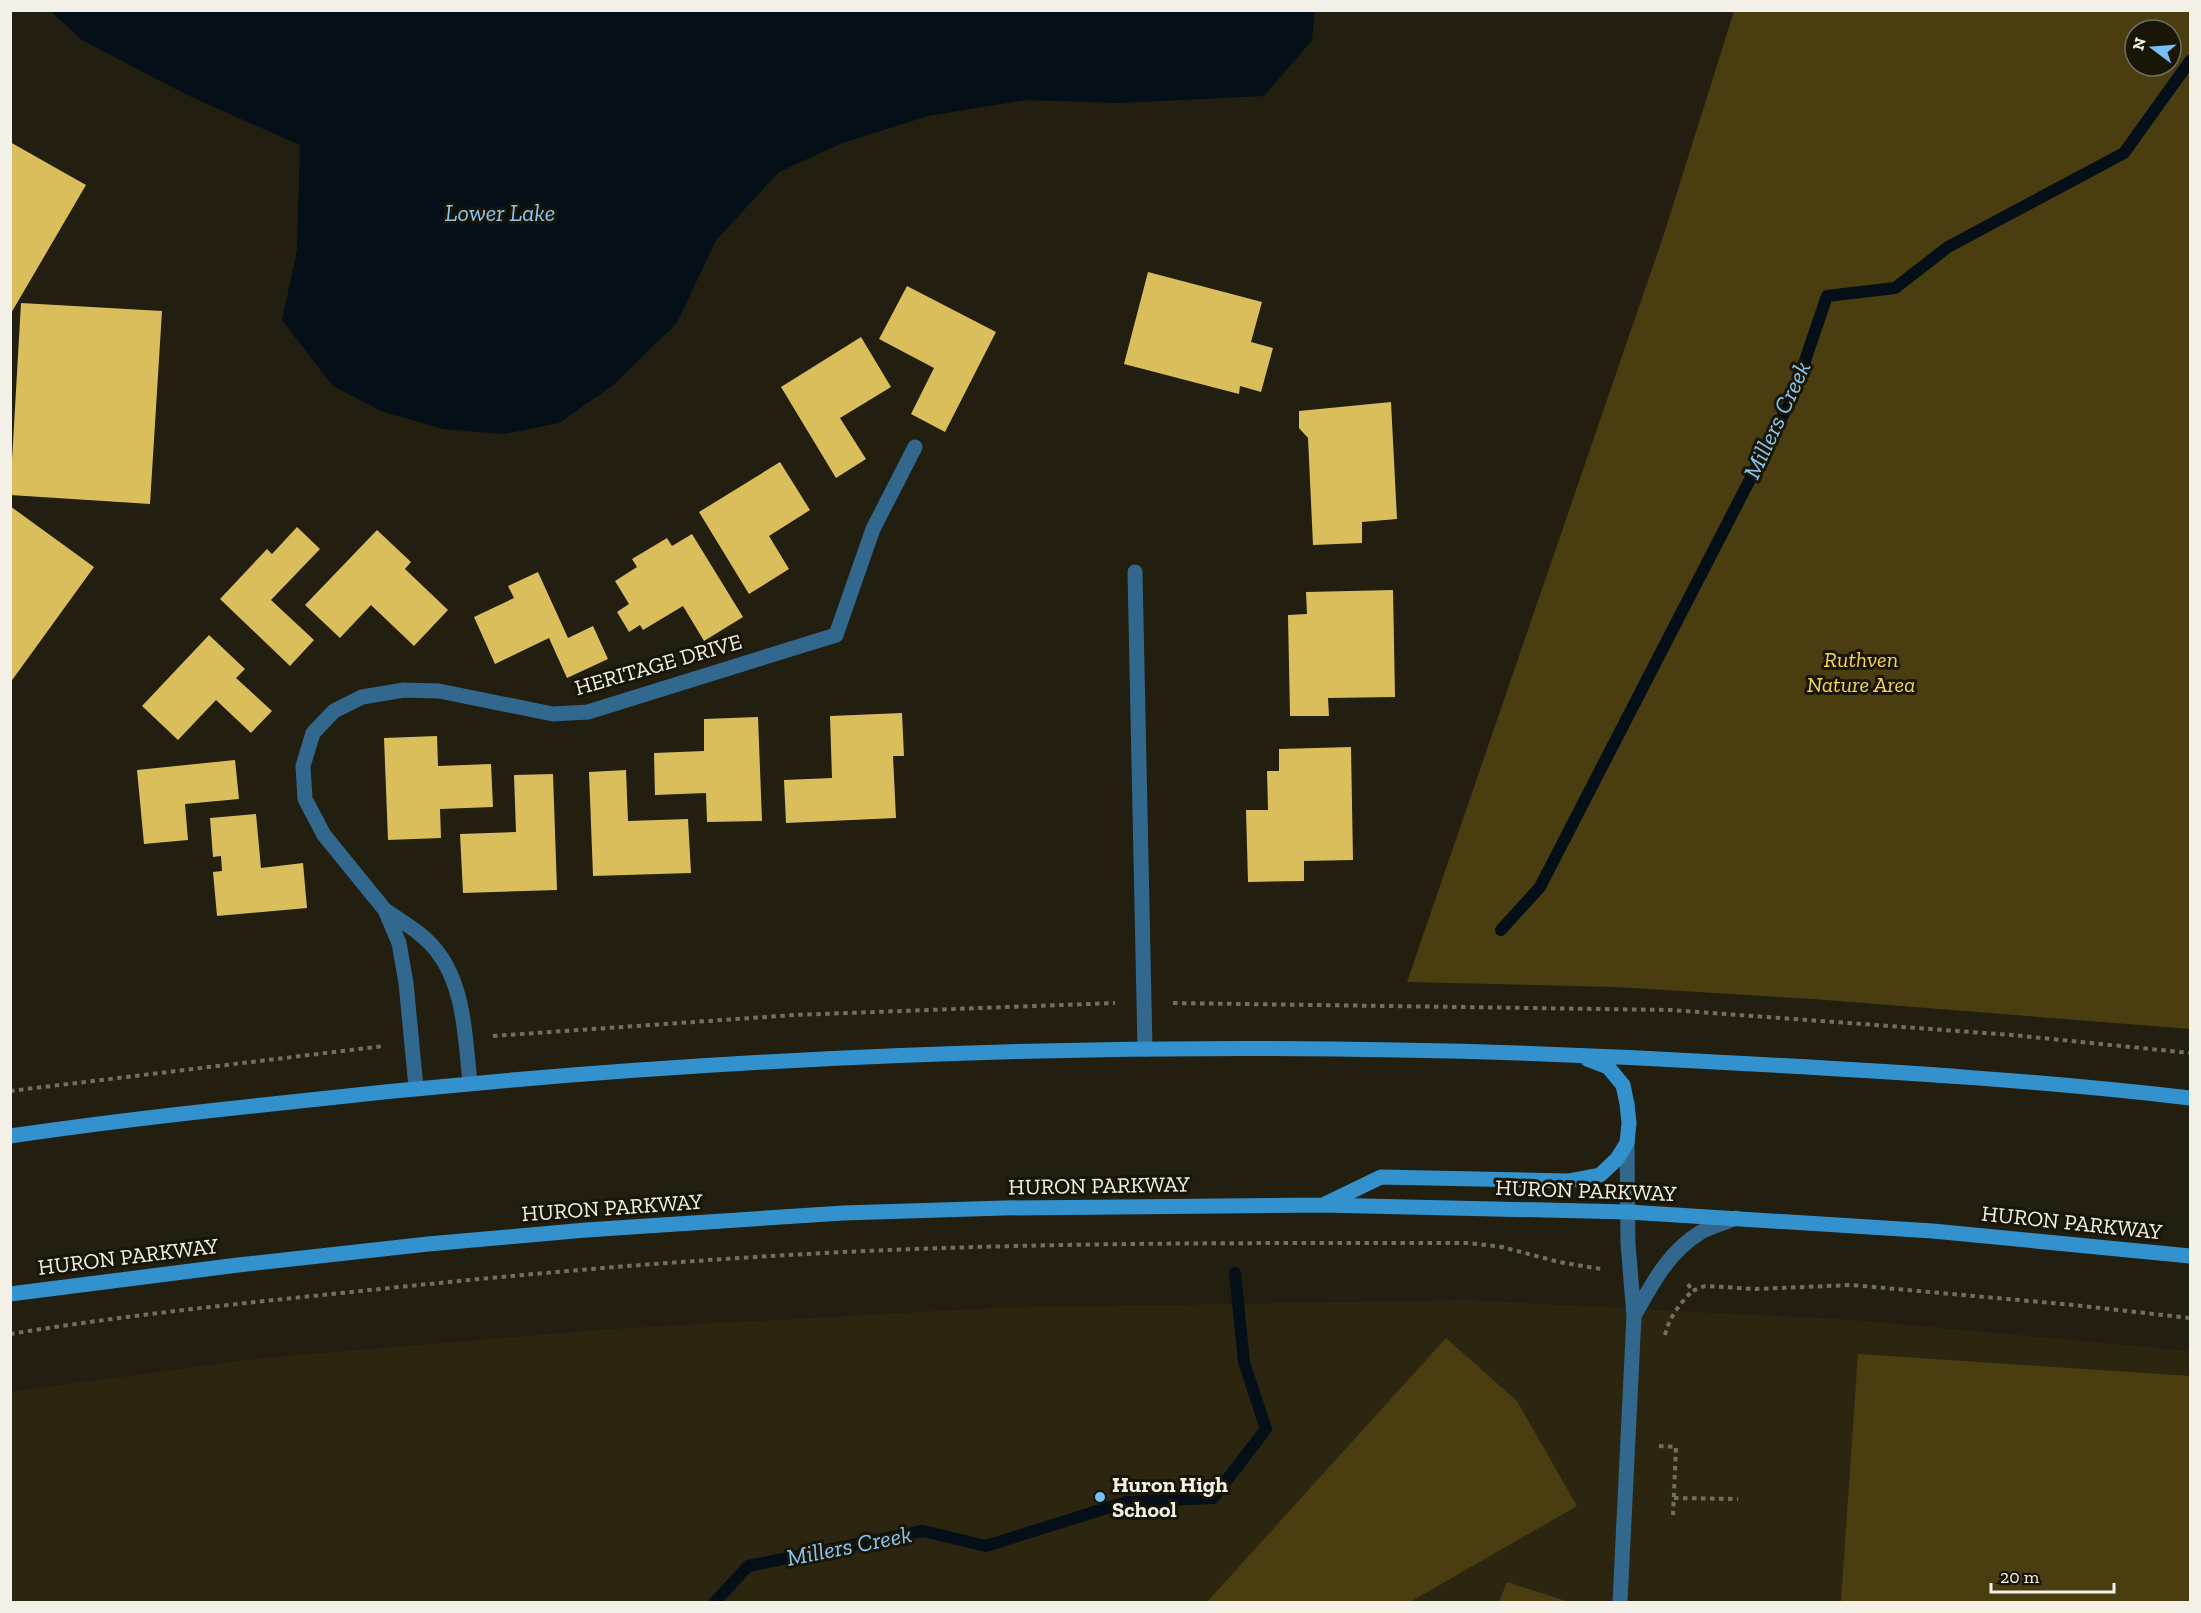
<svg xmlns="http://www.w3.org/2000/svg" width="2201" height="1613" font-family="'Zilla Slab',serif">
<rect width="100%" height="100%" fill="#221e10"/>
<!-- built -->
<path fill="#2c2611" d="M1468,1300L1854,1320L2190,1351V1602H11L10,1392L262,1358L612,1329L991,1308Z"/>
<!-- green -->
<path fill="#4a3e10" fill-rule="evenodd" d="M1734,11H2190V1029L1813,999L1615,987L1407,982L1664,234ZM2135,30H2171V66H2135Z
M1446,1338L1517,1401L1577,1506L1410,1602H1207Z
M1858,1354L2190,1376V1602H1841Z
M1507,1582L1569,1602H1499Z"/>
<!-- water -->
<path fill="#040f17" d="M50,11H49H1315L1312,40L1264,96L1119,103L1026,100L928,116L842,143L779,172L716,240L677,323L612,386L559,423L504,434L443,429L381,411L333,386L282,320L297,251L300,145L187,95L82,40Z"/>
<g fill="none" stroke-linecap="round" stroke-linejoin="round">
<!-- stream -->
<path stroke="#040f17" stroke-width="12" d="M1501,930L1540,887L1793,396L1827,296L1895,288L1948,247L2124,153L2190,61
M715,1602L748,1566L923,1531L986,1546L1126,1502L1213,1498L1266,1429L1244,1362L1235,1273"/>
</g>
<!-- building -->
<path fill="#dabe5b" d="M10,142L86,185L10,315Z
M1148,272L1262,302L1251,342L1273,348L1261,392L1240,386L1239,394L1124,364Z
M907,286L996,332L945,432L911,414L934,368L879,339Z
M21,303L162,311L150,504L10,495Z
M861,337L891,387L840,418L866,459L836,478L781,387Z
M1391,402L1397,519L1362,522V543L1313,545L1308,438L1299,428V411Z
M780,462L810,510L769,536L789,569L749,594L699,512Z
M10,506L94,567L10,683Z
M297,527L320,549L271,600L314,640L290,666L220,599L267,549L272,554Z
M377,530L411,562L405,569L448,610L414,646L371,605L340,638L305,605Z
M692,534L743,617L704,641L683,606L643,630L640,625L629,632L617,612L629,604L615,581L637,567L632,559L667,538L672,546Z
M538,572L568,638L593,626L608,659L567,678L549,638L495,664L474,617L514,598L508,586Z
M1393,590L1395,697L1328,698L1329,716H1290L1288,615L1307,614L1306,592Z
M209,635L245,669L236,678L272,711L251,733L216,700L178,740L142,706Z
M902,713L904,756H893L896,818L786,823L784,780L832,778L830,716Z
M758,717L762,821L707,822L706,793L655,795L654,753L704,751V719Z
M437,736L438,766L491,764L493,807L440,809L441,838L388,840L384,738Z
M1351,747L1353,860L1304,861V881L1248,882L1246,810H1268L1267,771H1279V749Z
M235,760L239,799L185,804L188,840L144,844L137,770Z
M626,770L628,821L688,819L691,873L593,876L589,772Z
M553,774L557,890L463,893L460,834L516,832L514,775Z
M256,814L261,868L303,863L307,908L217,916L213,872L222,871L221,856L213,857L210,818Z"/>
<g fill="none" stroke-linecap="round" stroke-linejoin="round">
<!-- path -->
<path stroke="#726e62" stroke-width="4" stroke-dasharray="4.5 4.5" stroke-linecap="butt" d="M1173,1003L1671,1010L2012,1035L2190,1053
M493,1036L794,1015L1115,1003
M10,1091L384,1046
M1688,1284L1692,1291L1705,1286L1756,1289L1852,1285L2074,1305L2190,1318
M10,1334C126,1315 244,1303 361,1291C521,1274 683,1260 844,1252C1052,1242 1260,1243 1469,1243L1502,1247L1559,1262L1601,1269
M1665,1335C1669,1317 1680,1304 1692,1291
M1659,1446L1676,1447L1673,1515
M1674,1498L1738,1499"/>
<!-- service -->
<path stroke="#32688d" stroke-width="15" d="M836,635L873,529L915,447
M1634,1316C1652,1284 1668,1252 1701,1232C1712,1226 1725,1223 1736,1218
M1620,1602L1634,1316L1628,1244L1627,1143"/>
<!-- minor -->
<path stroke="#32688d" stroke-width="15" d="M1135,572L1145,1049
M385,910L324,835L305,799L303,766L313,733L334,711L362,697L404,690L439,691L553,714L588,712L836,635
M416,1087L406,983L399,943L385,910C403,922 422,933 436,950C465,986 465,1038 470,1082"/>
<!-- secondary -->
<path stroke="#3392cd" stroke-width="15" d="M10,1136C98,1123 185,1113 272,1104C764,1048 1259,1034 1753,1064C1899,1072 2045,1081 2190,1098
M1325,1204L1381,1177L1568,1181L1600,1175L1617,1159L1627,1143L1629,1123L1627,1104L1623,1085L1608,1067L1587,1059
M10,1294L238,1265L428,1244L586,1230L843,1213L1004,1208L1322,1205L1628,1212L1933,1231L2190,1256"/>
</g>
<!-- markers -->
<circle fill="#74c0f6" stroke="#191507" stroke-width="2" cx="1100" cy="1497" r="6"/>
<g text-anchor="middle" stroke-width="6" stroke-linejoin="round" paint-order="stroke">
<!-- park labels -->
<g font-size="22" font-style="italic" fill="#f9d550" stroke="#191507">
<text x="1861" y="667">Ruthven<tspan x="1861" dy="25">Nature Area</tspan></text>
</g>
<!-- street labels -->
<g font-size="22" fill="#f3f0e7" stroke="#191507">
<text transform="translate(658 664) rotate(-16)" y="8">HERITAGE DRIVE</text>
<text transform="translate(1099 1185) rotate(-1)" y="8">HURON PARKWAY</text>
<text transform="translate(1586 1190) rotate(2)" y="8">HURON PARKWAY</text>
<text transform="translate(612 1207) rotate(-4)" y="8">HURON PARKWAY</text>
<text transform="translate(2072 1222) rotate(6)" y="8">HURON PARKWAY</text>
<text transform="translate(128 1256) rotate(-7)" y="8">HURON PARKWAY</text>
</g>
<!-- poi labels -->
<g font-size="22" font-weight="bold" fill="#f3f0e7" stroke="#191507" text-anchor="start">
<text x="1112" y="1492">Huron High<tspan x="1112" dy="25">School</tspan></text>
</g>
<!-- water labels -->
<g font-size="24" font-style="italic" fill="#87c6f4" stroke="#191507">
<text x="500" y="221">Lower Lake</text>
<text transform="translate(1777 420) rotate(-65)" y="8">Millers Creek</text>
<text transform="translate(849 1546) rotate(-11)" y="8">Millers Creek</text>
</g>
</g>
<!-- border -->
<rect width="2201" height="1613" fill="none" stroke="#f3f0e7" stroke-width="24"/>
<!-- north arrow -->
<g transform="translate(2153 48) rotate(286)"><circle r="28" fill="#191507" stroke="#706d61" stroke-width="1.5"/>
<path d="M0-4.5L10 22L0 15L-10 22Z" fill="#74c0f6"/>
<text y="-9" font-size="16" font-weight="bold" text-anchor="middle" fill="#f3f0e7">N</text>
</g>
<!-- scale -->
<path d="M1991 1583v9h123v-9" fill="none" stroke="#f3f0e7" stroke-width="3"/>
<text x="2000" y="1583" font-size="18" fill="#f3f0e7" stroke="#191507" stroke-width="4.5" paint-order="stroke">20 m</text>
</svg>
